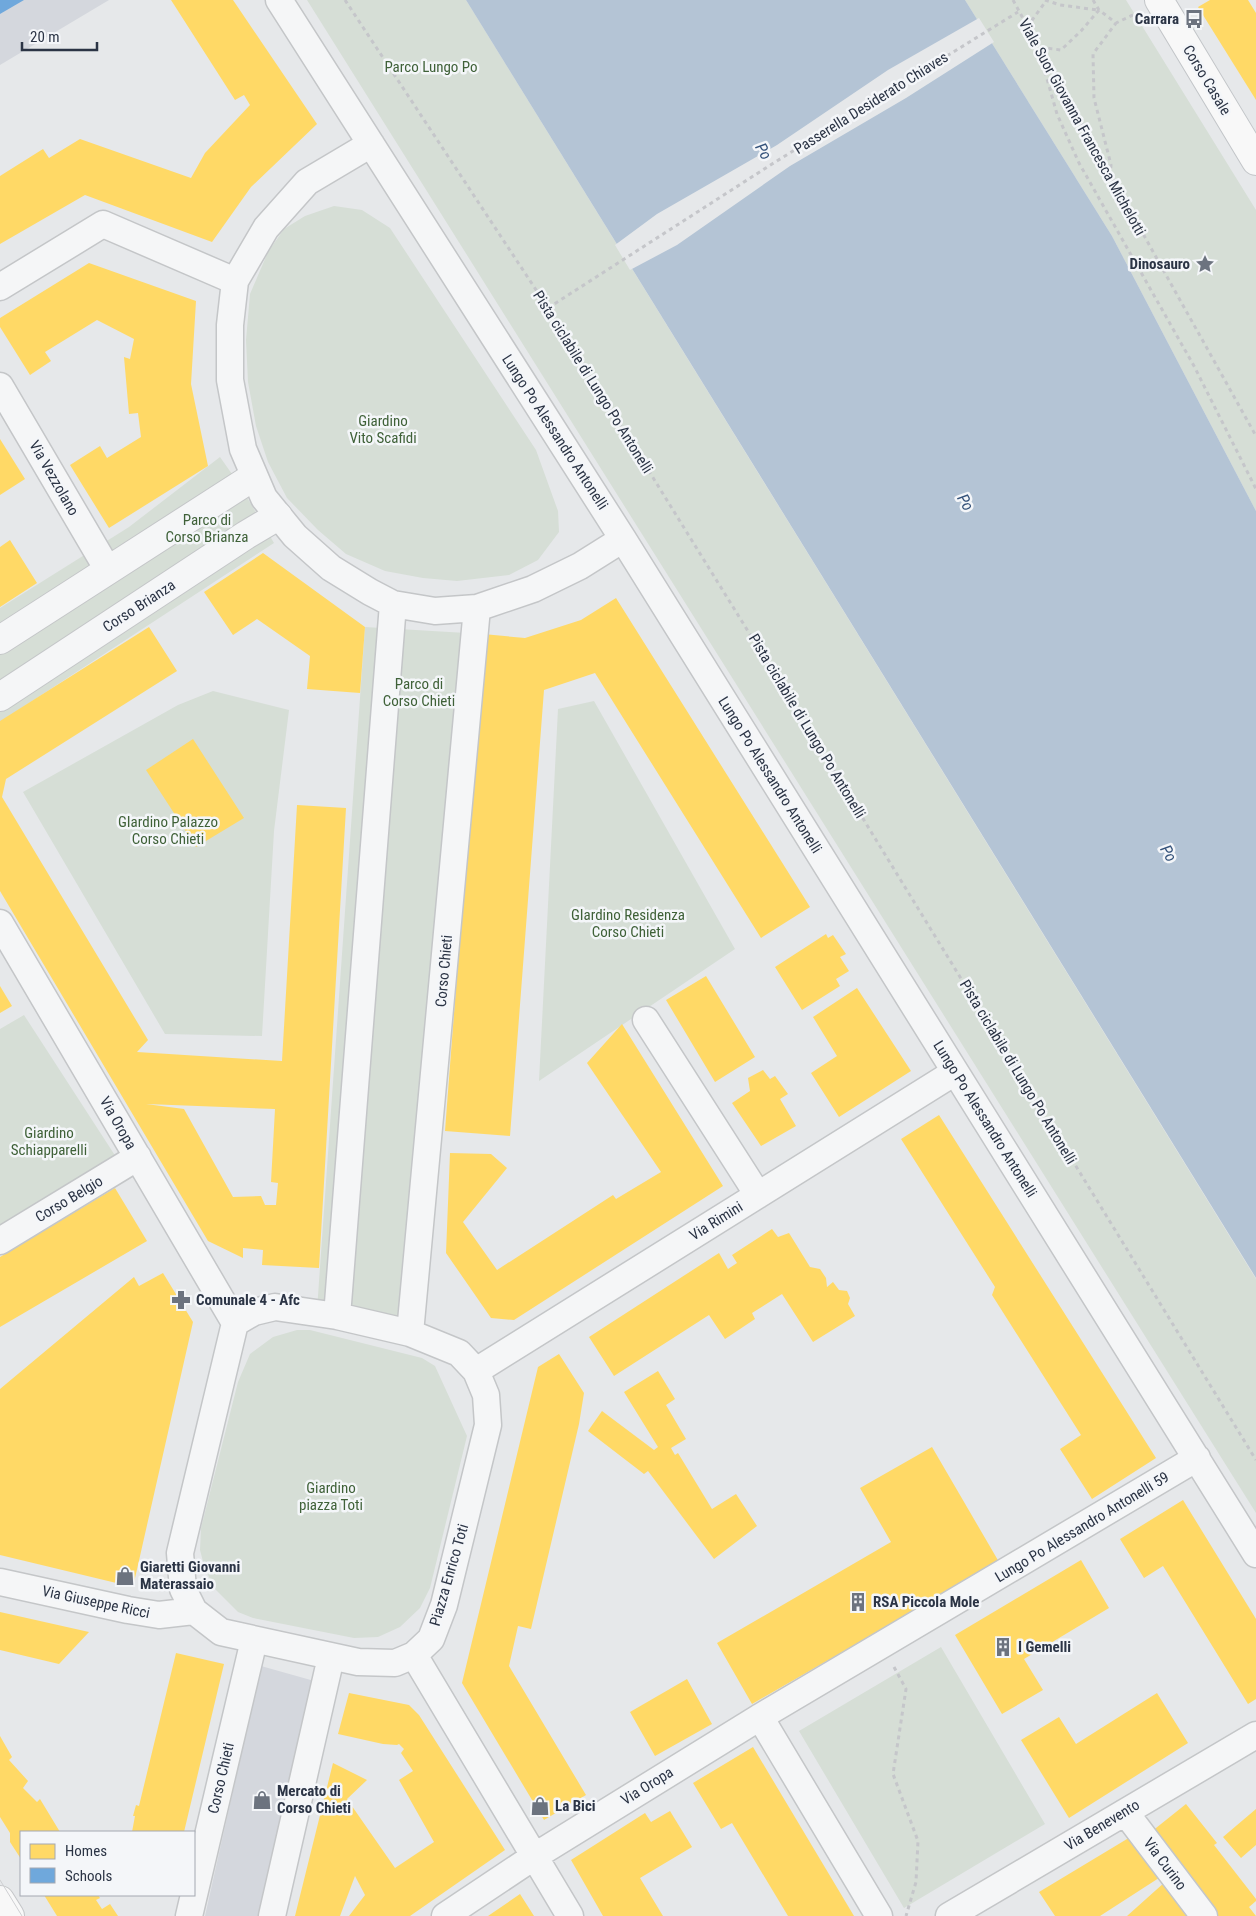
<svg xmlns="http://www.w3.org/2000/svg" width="1256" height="1916" font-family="'Roboto Condensed',sans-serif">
<rect width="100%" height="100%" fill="#e6e8ea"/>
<!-- built -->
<path fill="#d4d7dd" d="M0,0H109L0,65Z
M261,1666L325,1684L263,1916H205Z"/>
<!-- green -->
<path fill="#d6ded6" d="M307,0H466L1256,1279V1513Z
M965,0H1126L1256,210V511L1112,236Z
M334,206L362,210L390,228L536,450L558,511L559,532L538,560L509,575L457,581L423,578L385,571L346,554L318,530L287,498L268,462L256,426L248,382L246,340L250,294L268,252L284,229L305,216Z
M220,457L239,484L274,543L0,722V608L129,527Z
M365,627L483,634L410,1333L317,1310Z
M213,691L289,710L274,831L262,1036L165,1034L23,792L178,705Z
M594,701L735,949L539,1081L558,709Z
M24,1015L116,1157L0,1228V1029Z
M297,1330H310L422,1358L435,1366L467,1436L430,1588L420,1608L400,1627L378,1637L354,1638L253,1618L238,1612L215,1589L205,1569L200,1550L201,1528L238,1382L250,1354L273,1337Z
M941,1647L1045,1824L904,1908L799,1731Z"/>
<!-- water -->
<path fill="#b4c4d5" d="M466,0H965L1112,236L1256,511V1278Z"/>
<!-- pier -->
<path fill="#e6e8ea" d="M979,18L994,42L906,98L790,166L677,245L630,270L615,245L657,214L777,145L888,70Z"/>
<!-- homes -->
<path fill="#ffd966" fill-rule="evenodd" d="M171,0H233L317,124L251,187L212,242L85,195L0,244V176L43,149L49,158L80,139L191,178L205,153L250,105L244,95L235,100Z
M1210,0H1248L1256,13V100L1198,7Z
M89,263L196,301L191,384L208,466L109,528L70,465L100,446L107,458L141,437L138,413L129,414L124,357L130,359L134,339L97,320L45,352L51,361L30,375L0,327V318Z
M0,439L25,479L0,495Z
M10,540L37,583L0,607V547Z
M263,553L365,627L360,693L307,689L310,656L257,619L233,635L204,592Z
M616,598L810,907L761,938L595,673L544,690L510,1136L445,1131L483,634L525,638L581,620Z
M149,627L177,671L6,779L2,797L148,1040L137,1052L282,1061L297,805L346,808L319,1268L262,1265L263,1250L243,1248V1258L208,1241L0,891V721ZM146,1104L275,1109L271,1182L278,1183L276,1205H265L261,1196L233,1197L184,1109Z
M193,739L244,818L196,847L146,770Z
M826,934L828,938L833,935L846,954L840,957L849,971L836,979L840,986L802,1010L775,967Z
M706,976L755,1057L715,1082L666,1000Z
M0,986L12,1006L0,1013Z
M857,988L911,1071L839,1117L811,1073L837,1056L813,1017Z
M622,1024L723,1186L514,1320L491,1318L446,1253L450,1153L491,1154L507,1168L463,1222L497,1270L613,1195L616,1199L661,1172L587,1063Z
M763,1070L770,1079L775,1076L788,1094L780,1099L796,1126L761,1146L732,1103L750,1091L748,1078Z
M939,1115L1156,1458L1092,1499L1060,1449L1081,1435L992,1295L995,1287L901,1139Z
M115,1188L147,1241L0,1327V1257Z
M772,1229L778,1237L789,1233L810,1267L820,1269L826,1278L827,1287L833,1282L839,1290L847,1291L850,1298L848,1304L855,1316L813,1342L782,1294L752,1313L755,1319L725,1339L709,1315L614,1376L589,1337L719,1253L728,1269L737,1263L732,1255Z
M163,1273L193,1322L133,1587L0,1555V1389L134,1277L139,1286Z
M559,1354L584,1393L579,1424L531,1629L518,1626L509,1666L586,1795L544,1820L462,1683L538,1367Z
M658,1371L675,1399L666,1405L686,1439L671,1448L675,1455L678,1453L712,1509L736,1494L757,1526L714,1559L648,1471L644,1474L588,1431L602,1411L654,1450L658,1447L624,1392Z
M932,1447L999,1562L752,1704L717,1643L891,1542L860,1488Z
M1183,1500L1256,1619V1699L1248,1704L1163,1566L1144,1578L1120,1539Z
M1081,1560L1109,1608L1024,1659L1043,1690L1002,1714L955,1635Z
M0,1612L89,1632L59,1664L0,1650Z
M176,1653L224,1664L184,1832H132L135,1816H133L136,1805L139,1806Z
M687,1679L712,1724L655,1756L630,1712Z
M349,1693L409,1705L419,1715L505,1850L410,1916H349L365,1895L355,1876L340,1916H295L333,1763L367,1780L347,1799L395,1868L434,1842L399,1780L413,1771L401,1753L404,1749L399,1744L397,1745L383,1744L338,1734Z
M1157,1693L1188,1743L1069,1818L1021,1740L1059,1717L1076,1744Z
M0,1736L12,1757L9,1760L28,1781L23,1788L37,1802L40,1799L60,1832H21V1859L10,1842V1833L0,1817Z
M753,1747L854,1916H788L732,1823L721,1829L693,1783Z
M1186,1804L1217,1843L1214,1845L1256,1899V1901L1249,1907L1256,1916H1218L1151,1832Z
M1256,1809V1845L1241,1858L1223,1837Z
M670,1811L692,1847L640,1878L663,1916H603L571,1860L645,1813L651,1822Z
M1132,1836L1162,1876L1100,1916H1055L1039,1892Z
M1165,1882L1191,1916H1127Z
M520,1894L534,1916H488Z
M44,1895H98L100,1898L96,1900L102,1909L110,1904L118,1916H57Z"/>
<!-- schools -->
<path fill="#6fa8dc" d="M0,0H24L0,14Z"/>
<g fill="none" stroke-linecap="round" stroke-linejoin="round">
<!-- minor casing -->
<g stroke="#c4c6c8" stroke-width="29">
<path id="minor" d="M279,0L623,539L1256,1554
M371,144L307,182L266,228L235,281L230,325V380L243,449L264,498L295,536L331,568L370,592L393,604L435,611L477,608L533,589L580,566L623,539
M0,287L103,224L235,281
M0,386L108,570
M0,923L235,1323
M646,1020L758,1195
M0,1241L138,1157
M275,1307L337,1316L410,1333L459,1353L476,1371L486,1395L488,1425L444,1605L431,1639L414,1655L395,1663L358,1662L221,1632L194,1611L183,1589L180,1553L235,1323L254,1312Z
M337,1316L393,604
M410,1333L477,608
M476,1371L955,1072
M0,1582L128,1610L159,1615L194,1611
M414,1655L570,1916
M760,1717L879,1916
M1125,1812L1204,1916
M189,1916L254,1640
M272,1916L331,1657
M445,1916L535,1856L760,1717L1197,1458
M949,1916L1256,1735"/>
</g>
<!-- tertiary casing -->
<g stroke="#c4c6c8" stroke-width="30">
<path id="tertiary" d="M0,640L253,477
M0,697L246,535L278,516"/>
</g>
<!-- secondary casing -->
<g stroke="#c4c6c8" stroke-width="30">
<path id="secondary" d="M0,1900L10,1916"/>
</g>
<!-- primary casing -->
<g stroke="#c2c5c8" stroke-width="30">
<path id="primary" d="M1159,0L1256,161"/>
</g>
<!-- path -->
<path stroke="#c5c6ca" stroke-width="3" stroke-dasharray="4 4" stroke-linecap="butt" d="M345,0L548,308L764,657L1256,1460
M1013,0L1039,48
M1045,0L1060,5L1098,10
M1093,0L1099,10L1116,23L1137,13
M1099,10L1081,31L1061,50L1038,47L1057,114L1079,163L1194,366L1256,489
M1027,27L1046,1
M1042,53L1256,436
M1110,176L1111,165L1094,98L1093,54L1116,23
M548,308L772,164L1018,12
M894,1667L906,1689L893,1774L918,1841L916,1882L906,1916"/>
<!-- minor -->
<use href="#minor" stroke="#f5f6f7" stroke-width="26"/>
<!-- tertiary -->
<use href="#tertiary" stroke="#f5f6f7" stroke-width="28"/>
<!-- secondary -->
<use href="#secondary" stroke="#f8f8f8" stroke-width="28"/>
<!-- primary -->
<use href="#primary" stroke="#f8f8f8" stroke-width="28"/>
<!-- tram -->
<path stroke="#cecfd2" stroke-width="1" d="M0,1880L22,1916"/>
</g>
<!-- icons -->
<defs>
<g id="bus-bare" transform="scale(1.5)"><path d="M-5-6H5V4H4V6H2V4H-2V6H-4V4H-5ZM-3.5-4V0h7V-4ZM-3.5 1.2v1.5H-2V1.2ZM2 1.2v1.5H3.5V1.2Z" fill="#6c737f" stroke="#f4f6f9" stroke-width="2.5" paint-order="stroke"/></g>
<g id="sight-bare" transform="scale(1.5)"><path d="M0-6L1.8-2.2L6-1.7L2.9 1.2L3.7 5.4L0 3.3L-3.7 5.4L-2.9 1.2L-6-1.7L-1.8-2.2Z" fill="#6c737f" stroke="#f4f6f9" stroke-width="2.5" paint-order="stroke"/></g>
<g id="pharmacy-bare" transform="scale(1.5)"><path d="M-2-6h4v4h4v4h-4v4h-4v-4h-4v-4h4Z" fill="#6c737f" stroke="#f4f6f9" stroke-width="2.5" paint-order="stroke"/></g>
<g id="shop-bare" transform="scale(1.5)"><path d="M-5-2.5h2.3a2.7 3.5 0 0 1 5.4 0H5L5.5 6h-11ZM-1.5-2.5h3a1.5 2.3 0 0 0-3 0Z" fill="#6c737f" stroke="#f4f6f9" stroke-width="2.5" paint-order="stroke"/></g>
<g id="building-bare" transform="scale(1.5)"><path d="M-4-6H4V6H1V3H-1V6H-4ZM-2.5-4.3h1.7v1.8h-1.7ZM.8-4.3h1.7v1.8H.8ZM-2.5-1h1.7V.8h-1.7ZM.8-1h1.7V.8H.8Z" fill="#6c737f" stroke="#f4f6f9" stroke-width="2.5" paint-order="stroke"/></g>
</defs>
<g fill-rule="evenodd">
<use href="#bus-bare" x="1194" y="19"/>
<use href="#sight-bare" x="1205" y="264"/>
<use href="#pharmacy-bare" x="181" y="1300"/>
<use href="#shop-bare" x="125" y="1576"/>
<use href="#building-bare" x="858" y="1602"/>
<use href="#building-bare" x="1003" y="1647"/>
<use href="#shop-bare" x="262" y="1800"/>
<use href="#shop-bare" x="540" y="1806"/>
</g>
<g text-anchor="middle" stroke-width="5" stroke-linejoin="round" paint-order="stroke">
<!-- poi labels -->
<g font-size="15" font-weight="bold" fill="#2b3445" stroke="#f4f6f9" text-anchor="start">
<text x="1179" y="24" text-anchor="end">Carrara</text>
<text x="1190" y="269" text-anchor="end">Dinosauro</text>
<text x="196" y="1305">Comunale 4 - Afc</text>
<text x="140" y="1572">Giaretti Giovanni<tspan x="140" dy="17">Materassaio</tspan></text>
<text x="873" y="1607">RSA Piccola Mole</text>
<text x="1018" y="1652">I Gemelli</text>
<text x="277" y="1796">Mercato di<tspan x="277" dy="17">Corso Chieti</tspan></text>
<text x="555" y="1811">La Bici</text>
</g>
<!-- park labels -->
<g font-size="15" fill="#3f6138" stroke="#f4f6f9">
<text x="431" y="72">Parco Lungo Po</text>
<text x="383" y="426">Giardino<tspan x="383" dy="17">Vito Scafidi</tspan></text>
<text x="207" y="525">Parco di<tspan x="207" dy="17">Corso Brianza</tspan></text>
<text x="419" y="689">Parco di<tspan x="419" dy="17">Corso Chieti</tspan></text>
<text x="168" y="827">GIardino Palazzo<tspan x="168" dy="17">Corso Chieti</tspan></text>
<text x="628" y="920">GIardino Residenza<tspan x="628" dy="17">Corso Chieti</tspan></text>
<text x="49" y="1138">Giardino<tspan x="49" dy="17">Schiapparelli</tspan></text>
<text x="331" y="1493">Giardino<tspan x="331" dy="17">piazza Toti</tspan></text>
</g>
<!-- street labels -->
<g font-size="15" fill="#2b3445" stroke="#f4f6f9">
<text transform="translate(1207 80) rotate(59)" y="5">Corso Casale</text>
<text transform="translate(871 103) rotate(-32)" y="5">Passerella Desiderato Chiaves</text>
<text transform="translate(1082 127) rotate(61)" y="5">Viale Suor Giovanna Francesca Michelotti</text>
<text transform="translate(593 382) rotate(58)" y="5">Pista ciclabile di Lungo Po Antonelli</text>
<text transform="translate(555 432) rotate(57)" y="5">Lungo Po Alessandro Antonelli</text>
<text transform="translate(54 478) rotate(60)" y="5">Via Vezzolano</text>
<text transform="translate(139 606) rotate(-33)" y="5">Corso Brianza</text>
<text transform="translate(807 726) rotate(59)" y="5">Pista ciclabile di Lungo Po Antonelli</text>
<text transform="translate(770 775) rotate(58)" y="5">Lungo Po Alessandro Antonelli</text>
<text transform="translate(444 971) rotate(-85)" y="5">Corso Chieti</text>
<text transform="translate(1018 1072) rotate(59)" y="5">Pista ciclabile di Lungo Po Antonelli</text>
<text transform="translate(985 1119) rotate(58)" y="5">Lungo Po Alessandro Antonelli</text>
<text transform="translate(118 1123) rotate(60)" y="5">Via Oropa</text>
<text transform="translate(69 1199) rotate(-31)" y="5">Corso Belgio</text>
<text transform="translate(716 1221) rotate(-32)" y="5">Via Rimini</text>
<text transform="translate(1082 1527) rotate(-31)" y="5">Lungo Po Alessandro Antonelli 59</text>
<text transform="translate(449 1575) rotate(-74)" y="5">Piazza Enrico Toti</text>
<text transform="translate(96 1602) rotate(12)" y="5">Via Giuseppe Ricci</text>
<text transform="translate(221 1778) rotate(-77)" y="5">Corso Chieti</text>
<text transform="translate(647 1786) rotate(-32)" y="5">Via Oropa</text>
<text transform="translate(1102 1825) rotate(-31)" y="5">Via Benevento</text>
<text transform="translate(1165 1864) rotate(53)" y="5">Via Curino</text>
</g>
<!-- water labels -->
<g font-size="16" font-style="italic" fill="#34527a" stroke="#f4f6f9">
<text transform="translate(764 151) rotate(60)" y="6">Po</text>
<text transform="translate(966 502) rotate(60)" y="6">Po</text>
<text transform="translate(1169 853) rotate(60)" y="6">Po</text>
</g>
</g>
<!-- legend -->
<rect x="20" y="1831" width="175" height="65" fill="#f4f6f9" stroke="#a4a8b1"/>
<rect x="30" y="1844" width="25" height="15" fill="#ffd966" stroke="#a4a8b1"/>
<text x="65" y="1856" font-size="15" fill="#2b3445">Homes</text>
<rect x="30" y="1868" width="25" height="15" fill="#6fa8dc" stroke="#a4a8b1"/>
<text x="65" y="1881" font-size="15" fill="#2b3445">Schools</text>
<!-- scale -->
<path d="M22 42v8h75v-8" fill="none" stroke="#2b3445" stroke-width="2.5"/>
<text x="30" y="42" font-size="15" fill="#2b3445" stroke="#f4f6f9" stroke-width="4" paint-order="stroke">20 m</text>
</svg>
